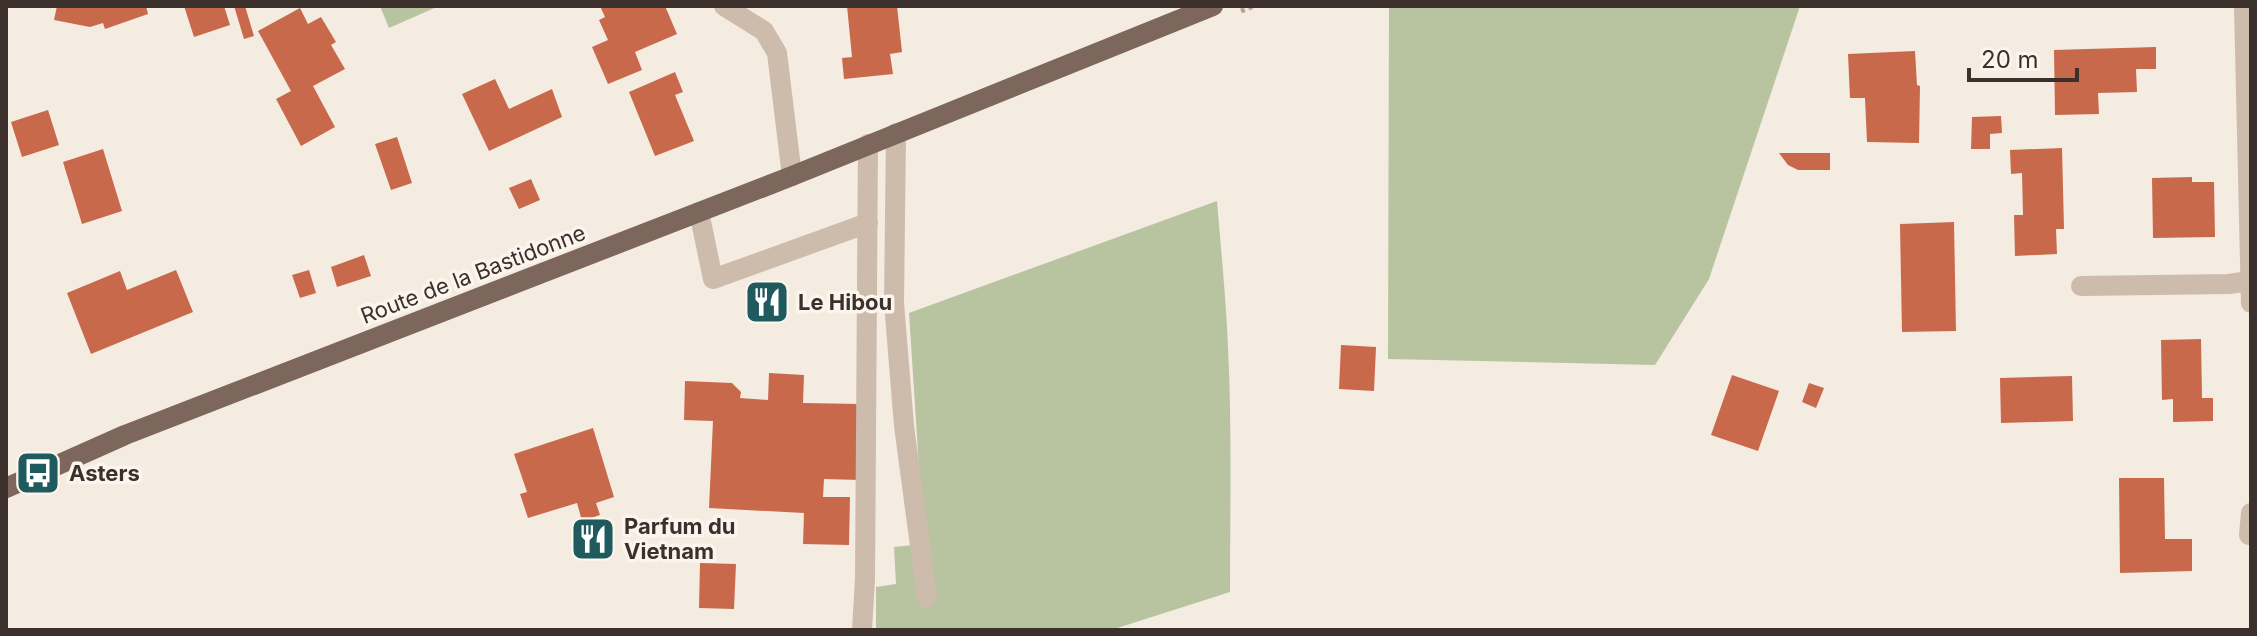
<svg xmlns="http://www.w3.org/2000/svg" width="2257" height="636" font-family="Inter,sans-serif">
<rect width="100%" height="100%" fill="#f4ebe1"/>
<!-- green -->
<path fill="#b8c4a0" d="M380,6H439L389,28Z
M1389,6H1800L1709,279L1655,365L1388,359Z
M1217,201C1221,250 1226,299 1228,347C1232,429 1230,510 1230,592L1111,630H876V587L896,584L894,547L924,544L909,313Z"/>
<!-- building -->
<path fill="#c8694b" d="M57,6H146L148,14L105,29L103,23L90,27L54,20Z
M184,6H224L230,25L194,37Z
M234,6H245L254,36L244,39Z
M600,6H665L677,34L635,52L642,70L608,84L592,47L608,40L599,20L605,17Z
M847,6H897L902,52L890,54L893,74L844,79L842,58L852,57Z
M300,8L308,24L321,17L336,42L331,45L345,69L313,86L335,127L301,146L276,99L291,91L258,31Z
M2156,47V69H2136L2137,92L2098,93L2099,114L2055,115L2054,50Z
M1915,51L1917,85L1920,86L1919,143L1867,142L1865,98H1850L1848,54Z
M675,72L683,92L675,95L694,141L655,156L629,92Z
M495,79L509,109L552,89L562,117L489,151L462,94Z
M48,110L59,145L22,157L11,122Z
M2001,116L2002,133L1990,134V149H1971L1972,117Z
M397,137L412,183L391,190L375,144Z
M2062,148L2064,229H2056L2057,254L2015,256L2014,215H2023L2022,173L2011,174L2010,150Z
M103,149L122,211L82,224L63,162Z
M1779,153H1830V170H1798L1788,165Z
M2192,177V182H2214L2215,237L2153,238L2152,178Z
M531,179L540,200L519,209L509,188Z
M1954,222L1956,331L1902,332L1900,224Z
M364,255L371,276L337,287L331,267Z
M176,270L193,312L91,354L67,293L120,271L127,290Z
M309,270L316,293L300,298L292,275Z
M2201,339L2202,398H2213V421L2173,422V399L2162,400L2161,340Z
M1341,345L1376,347L1374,391L1339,389Z
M769,373L804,375L803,403L861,404L860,480L824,479L823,497H850L849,545L803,544L804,513L709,508L713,421L684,420L685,381L732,383L741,392L740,398L768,400Z
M1732,375L1779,391L1758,451L1711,435Z
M2072,376L2073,421L2001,423L2000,378Z
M1809,383L1824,388L1816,408L1802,402Z
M593,428L614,497L596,503L600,515L582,521L577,503L528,518L520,494L527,492L514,454Z
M2119,478H2164L2165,539H2192V571L2120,573Z
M700,563L736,564L734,609L699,608Z"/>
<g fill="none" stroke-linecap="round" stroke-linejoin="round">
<!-- path -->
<path stroke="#b9a596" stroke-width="5" stroke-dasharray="4 4" stroke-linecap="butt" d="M1241,11L1254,6"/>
<!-- minor -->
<path stroke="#cdbbac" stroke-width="20" d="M724,6L764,31L777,53L792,176
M2244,6L2251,303
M896,133L894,303L904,426L927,598
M699,212L713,279L868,223
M2081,286L2229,284L2250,281
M2249,535L2251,513
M862,630L865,579L868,144"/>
<!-- major -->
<path stroke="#7d675c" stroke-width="20" d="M6,488L125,435L792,176L1213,6"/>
</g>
<!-- icons -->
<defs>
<g id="restaurant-square" transform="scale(2.3)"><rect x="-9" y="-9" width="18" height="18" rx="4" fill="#1f5a5e" stroke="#fbf5ee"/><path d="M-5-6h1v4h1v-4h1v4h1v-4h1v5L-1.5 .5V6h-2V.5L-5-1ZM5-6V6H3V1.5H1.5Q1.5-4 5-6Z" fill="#fff"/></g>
<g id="bus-square" transform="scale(2.3)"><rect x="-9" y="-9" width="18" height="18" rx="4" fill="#1f5a5e" stroke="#fbf5ee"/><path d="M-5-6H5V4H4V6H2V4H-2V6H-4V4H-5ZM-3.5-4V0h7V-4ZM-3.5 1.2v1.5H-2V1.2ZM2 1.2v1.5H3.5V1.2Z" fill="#fff"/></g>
</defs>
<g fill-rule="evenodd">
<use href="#restaurant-square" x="767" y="302"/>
<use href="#bus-square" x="38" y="473"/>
<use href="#restaurant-square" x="593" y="539"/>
</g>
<g text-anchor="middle" stroke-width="7" stroke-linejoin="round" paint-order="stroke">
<!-- street labels -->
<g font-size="22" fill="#3b302b" stroke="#fbf5ee">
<text transform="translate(473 274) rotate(-21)" y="8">Route de la Bastidonne</text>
</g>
<!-- poi labels -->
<g font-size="22" font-weight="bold" fill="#3b302b" stroke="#fbf5ee" text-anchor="start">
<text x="798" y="310">Le Hibou</text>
<text x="69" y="481">Asters</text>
<text x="624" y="534">Parfum du<tspan x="624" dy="25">Vietnam</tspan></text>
</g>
</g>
<!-- border -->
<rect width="2257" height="636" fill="none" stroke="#3b302b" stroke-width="16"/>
<!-- scale -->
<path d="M1969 68v12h108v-12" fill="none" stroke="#3b302b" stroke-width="4"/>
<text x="1981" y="68" font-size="24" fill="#3b302b" stroke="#fbf5ee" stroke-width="6" paint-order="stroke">20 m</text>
</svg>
